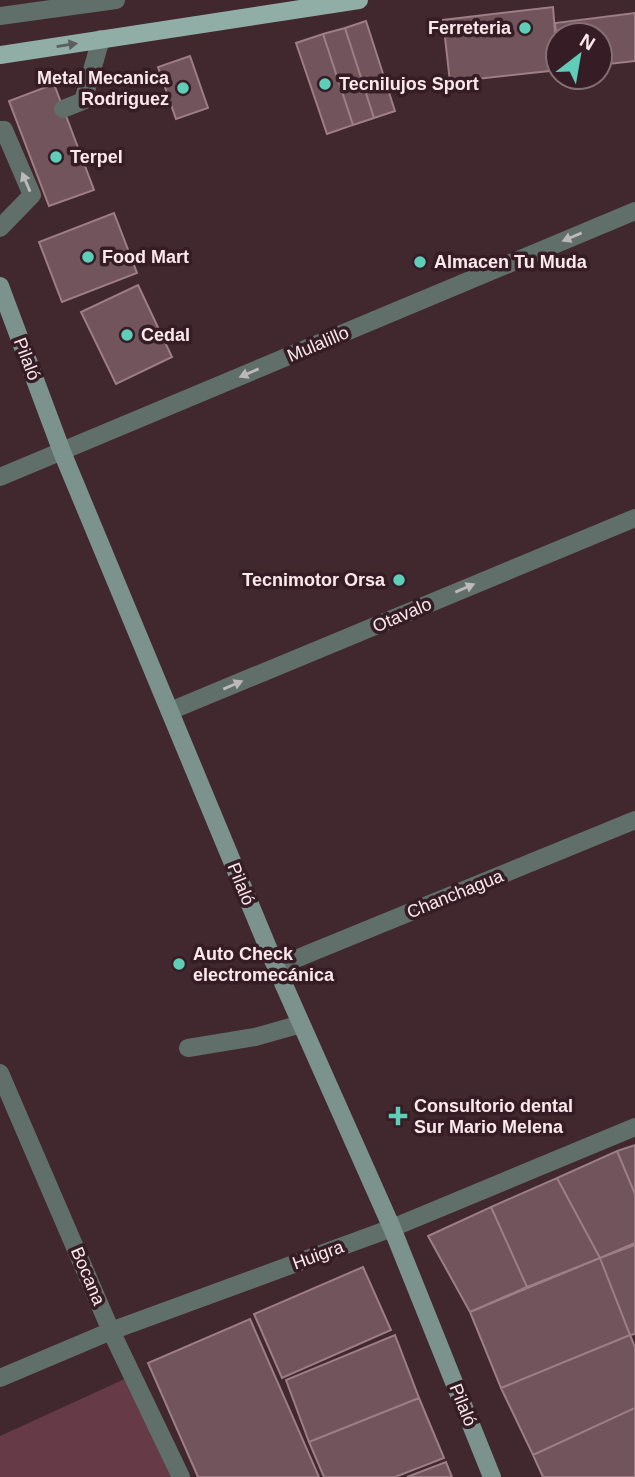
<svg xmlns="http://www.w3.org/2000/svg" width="635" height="1477" font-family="Helvetica,sans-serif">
<rect width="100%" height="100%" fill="#41272e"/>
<!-- green -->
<path fill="#663a47" d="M129,1377L175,1477H0V1436Z"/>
<!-- building -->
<path fill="#72545c" stroke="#9d7e86" stroke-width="2" d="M553,7L558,70L450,82L443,20Z
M635,13V61L600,65V35H558V53L555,23Z
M366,21L395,111L374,118L345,28Z
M345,28L374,118L353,125L323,34Z
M323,34L353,125L327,134L296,43Z
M190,56L208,108L176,119L158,67Z
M54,84L94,190L49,206L9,101Z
M114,213L137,273L62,302L39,242Z
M138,285L172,357L116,384L81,312Z
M635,1145V1194L617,1151Z
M617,1151L635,1194V1243L600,1258L557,1178Z
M557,1178L600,1258L527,1287L491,1207Z
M491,1207L527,1287L470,1312L428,1236Z
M635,1245V1334L630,1335L600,1258Z
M600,1258L630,1335L501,1388L470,1312Z
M363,1267L391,1330L282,1378L254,1314Z
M250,1319L319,1477H198L148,1363Z
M395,1335L419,1398L309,1442L286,1380Z
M630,1335L635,1347V1408L533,1455L501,1388Z
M419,1398L444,1458L395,1477H324L309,1442Z
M635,1408V1477H543L533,1455Z
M446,1462L452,1477H407Z"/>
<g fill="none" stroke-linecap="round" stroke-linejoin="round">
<!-- lane -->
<path stroke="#616f6b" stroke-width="18" d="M0,16L116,0
M63,109L83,101L101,39
M0,130H4L32,195L0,228
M188,1048L255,1037L301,1024"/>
<!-- street -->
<path stroke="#616f6b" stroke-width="18" d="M0,477L635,211
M170,711L635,518
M276,967L635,820
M0,1073L111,1331L181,1477
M0,1378L111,1331L392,1228L635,1127"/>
<!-- secondary -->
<path stroke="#7c938d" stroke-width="18" d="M0,286L62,452L276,967L392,1228L492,1477"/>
<!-- primary -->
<path stroke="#90aea6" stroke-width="18" d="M0,55L359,0"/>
</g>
<!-- one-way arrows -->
<defs><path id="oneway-solid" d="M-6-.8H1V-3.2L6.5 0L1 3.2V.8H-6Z" transform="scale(1.75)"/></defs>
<use fill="#5e5e5f" href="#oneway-solid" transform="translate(67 45) rotate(-9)"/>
<g fill="#bdb8b9">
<use href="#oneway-solid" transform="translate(26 182) rotate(-113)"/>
<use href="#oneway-solid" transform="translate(572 237) rotate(157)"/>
<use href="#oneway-solid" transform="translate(249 373) rotate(157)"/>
<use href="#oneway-solid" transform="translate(465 588) rotate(-23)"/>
<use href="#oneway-solid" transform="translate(233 685) rotate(-23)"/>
</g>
<!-- markers -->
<g fill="#5eceb8" stroke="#361d25" stroke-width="2.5">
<circle cx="525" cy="28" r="7"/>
<circle cx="325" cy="84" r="7"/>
<circle cx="183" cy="88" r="7"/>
<circle cx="56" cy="157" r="7"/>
<circle cx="88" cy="257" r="7"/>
<circle cx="420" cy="262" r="7"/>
<circle cx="127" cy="335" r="7"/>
<circle cx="399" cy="580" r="7"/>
<circle cx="179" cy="964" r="7"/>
<path d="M394.5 1105.5h7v7h7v7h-7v7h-7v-7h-7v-7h7z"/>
</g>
<g text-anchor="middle" stroke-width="7" stroke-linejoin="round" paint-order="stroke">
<!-- poi labels -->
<g font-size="18" font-weight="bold" fill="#fbe9ed" stroke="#361d25" text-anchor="start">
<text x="511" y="34" text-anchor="end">Ferreteria</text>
<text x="169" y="84" text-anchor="end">Metal Mecanica<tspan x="169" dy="21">Rodriguez</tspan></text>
<text x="339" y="90">Tecnilujos Sport</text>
<text x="70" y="163">Terpel</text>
<text x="102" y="263">Food Mart</text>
<text x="434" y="268">Almacen Tu Muda</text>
<text x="141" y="341">Cedal</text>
<text x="385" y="586" text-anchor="end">Tecnimotor Orsa</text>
<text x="193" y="960">Auto Check<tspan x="193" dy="21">electromecánica</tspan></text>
<text x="414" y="1112">Consultorio dental<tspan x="414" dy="21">Sur Mario Melena</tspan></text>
</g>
<!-- street labels -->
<g font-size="18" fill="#fbe9ed" stroke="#361d25">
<text transform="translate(318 344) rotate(-23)" y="6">Mulalillo</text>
<text transform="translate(27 359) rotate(69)" y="6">Pilaló</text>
<text transform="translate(402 615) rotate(-23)" y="6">Otavalo</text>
<text transform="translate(241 884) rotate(68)" y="6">Pilaló</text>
<text transform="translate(455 894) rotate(-22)" y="6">Chanchagua</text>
<text transform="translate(318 1255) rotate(-20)" y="6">Huigra</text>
<text transform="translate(88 1276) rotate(67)" y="6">Bocana</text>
<text transform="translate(463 1405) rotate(68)" y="6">Pilaló</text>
</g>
</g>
<!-- north arrow -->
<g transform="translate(579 56) rotate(31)"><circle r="33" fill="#361d25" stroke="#856f75" stroke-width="2"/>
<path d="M0-5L12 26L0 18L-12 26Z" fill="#5eceb8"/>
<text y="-10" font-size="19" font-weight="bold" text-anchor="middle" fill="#fbe9ed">N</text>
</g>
</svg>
